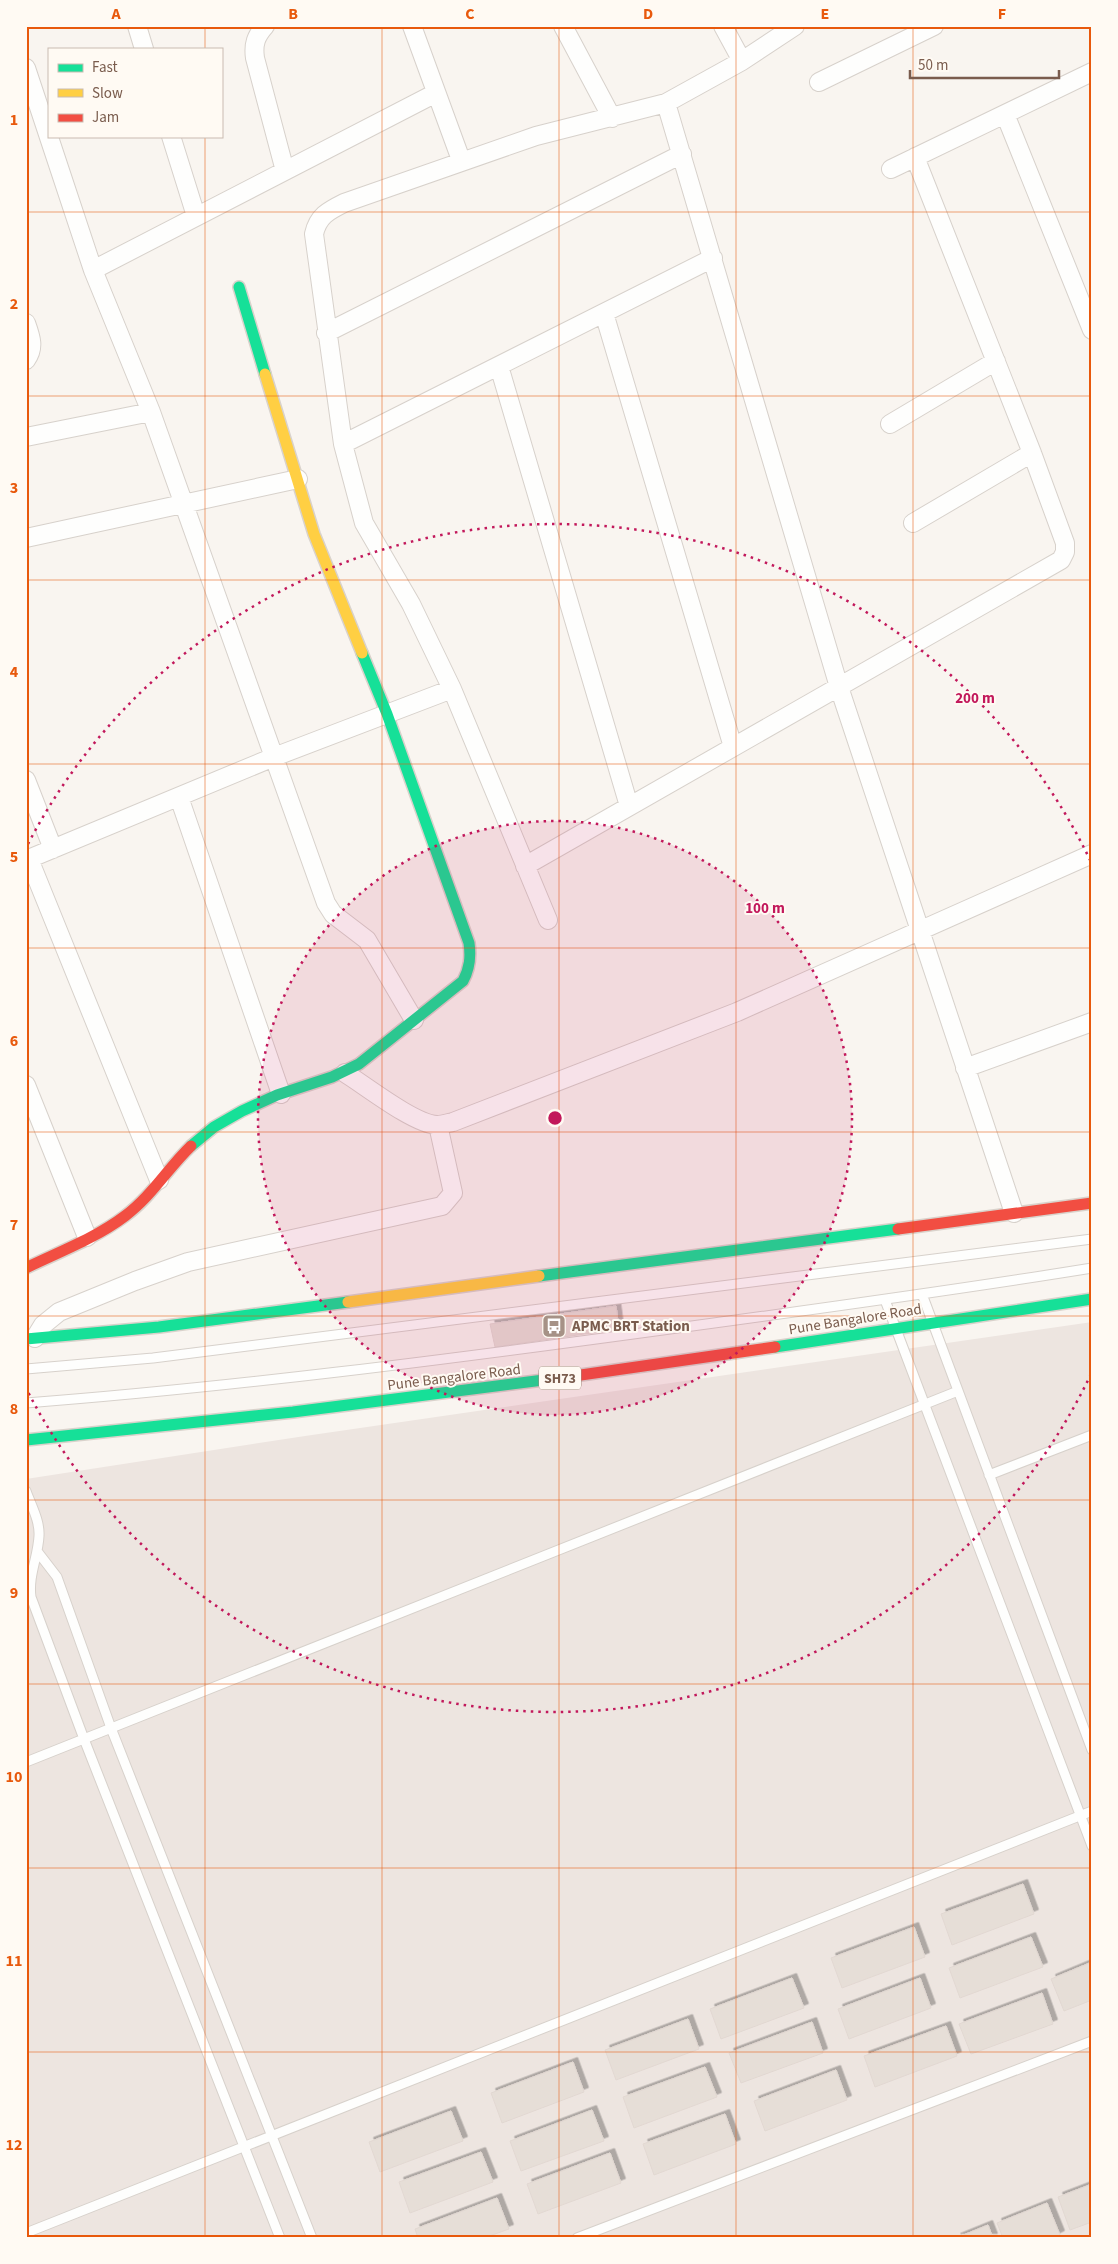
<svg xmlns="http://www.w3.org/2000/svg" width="1118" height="2264" font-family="'Source Sans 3',sans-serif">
<defs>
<filter id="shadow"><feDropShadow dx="4.5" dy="-4.5" stdDeviation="0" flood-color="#0004"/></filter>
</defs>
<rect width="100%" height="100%" fill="#f9f5f0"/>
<!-- industrial -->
<path fill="#ede5e0" d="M1092,1322V2238H26V1479L305,1436Z"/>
<!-- building -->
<path fill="#e6ded7" stroke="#e2d8d2" filter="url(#shadow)" d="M616,1306L619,1329L495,1347L490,1324Z
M1023,1884L1034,1914L952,1945L941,1914Z
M914,1927L925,1957L842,1988L831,1958Z
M1031,1937L1043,1967L960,1998L949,1968Z
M1092,1962V2000L1064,2011L1051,1979Z
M792,1978L804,2008L721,2039L710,2009Z
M920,1978L931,2008L849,2039L838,2009Z
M1042,1993L1053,2024L971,2054L959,2024Z
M688,2019L699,2049L616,2080L605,2050Z
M812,2022L823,2053L741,2083L729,2053Z
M946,2026L957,2056L875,2087L864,2056Z
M573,2062L584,2092L502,2123L491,2093Z
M705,2067L717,2097L634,2128L623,2097Z
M836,2070L847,2100L765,2131L754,2101Z
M592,2110L604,2141L521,2171L510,2141Z
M451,2111L463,2141L380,2172L369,2142Z
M725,2114L736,2144L654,2175L643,2144Z
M481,2152L493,2182L410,2213L399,2182Z
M610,2153L621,2183L538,2214L527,2184Z
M1092,2184V2222L1070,2230L1058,2197Z
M497,2198L509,2229L484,2238H418L415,2229Z
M1047,2203L1060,2235L1054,2238H1003L997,2223Z
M988,2225L993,2238H956Z"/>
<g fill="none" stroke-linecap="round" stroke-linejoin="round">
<!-- lane casing -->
<g stroke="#d7d1cb" stroke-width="11">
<path id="lane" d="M922,1294L1092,1750
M885,1300L1092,1846
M26,1369L153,1358L1092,1239
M26,1403C234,1387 442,1360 648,1332C796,1312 944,1292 1092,1268
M989,1475L1092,1435
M26,1491C31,1505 40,1521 39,1536C38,1557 28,1576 31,1597L84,1739L280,2238
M37,1551L57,1577L111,1728L312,2238
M26,1762L958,1391
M26,2233L1092,1811
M577,2238L1092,2041"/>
</g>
<!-- street casing -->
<g stroke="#d7d1cb" stroke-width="20">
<path id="street" d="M137,26L144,49
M265,26C256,36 253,44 255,58L285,171
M412,26L461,160
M563,26L612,118
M723,26L742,61
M26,68L93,270L151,412
M819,82L934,26
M666,103L839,687L1014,1213
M1005,114L1092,330
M171,136L196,216
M891,169L1092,72
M93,270L436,93
M604,313L733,747
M26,323C31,337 35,348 26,360
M326,333L682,154
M499,366L629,806
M890,424L996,361
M26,437L151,412L326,903L333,914L367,940L414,1020
M343,444L713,258
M913,523L1032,453
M26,538L298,479
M26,780L53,849
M179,797L281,1094
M29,859L159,1180
M26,860L274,757L452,689
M525,866L1061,560L1065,552V543L1032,453L915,157
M548,920L452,689L411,604L364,523L343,444L314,234C318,216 328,211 344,203L536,136L666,103L742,61L795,26
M965,1068L1092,1022
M345,1073C366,1086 414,1124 437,1125C442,1125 448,1123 453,1122L737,1012L1092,854
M26,1085L87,1237
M35,1338L43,1325L59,1312L135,1281L188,1262L442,1206L453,1193L438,1125"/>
</g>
<!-- fast casing -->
<g stroke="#d9d2cb" stroke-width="14">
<path id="fast" d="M239,287L265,374
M191,1146L214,1127L242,1111L277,1095L332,1077L359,1064L463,981C470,968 471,957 469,943L387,714L362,653
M539,1276L898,1229
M26,1339L159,1327L348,1302
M775,1347L1092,1299
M26,1440L293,1412L567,1377"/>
</g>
<!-- slow casing -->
<g stroke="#d9d2cb" stroke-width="14">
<path id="slow" d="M265,374L314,534L362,653
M348,1302L539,1276"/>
</g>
<!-- jam casing -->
<g stroke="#d9d2cb" stroke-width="14">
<path id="jam" d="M898,1229L1092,1203
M26,1268C59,1252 96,1238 125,1216C151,1197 168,1168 191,1146
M567,1377L775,1347"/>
</g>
<!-- lane -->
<use href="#lane" stroke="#fefefd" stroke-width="9"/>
<!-- street -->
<use href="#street" stroke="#fefefd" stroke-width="18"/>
<!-- fast -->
<use href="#fast" stroke="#16e098" stroke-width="11"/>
<!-- slow -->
<use href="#slow" stroke="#ffcf43" stroke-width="11"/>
<!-- jam -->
<use href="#jam" stroke="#f24e42" stroke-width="11"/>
</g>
<!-- grid -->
<path fill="none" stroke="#e8590c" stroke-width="1" stroke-opacity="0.55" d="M205,26V49M382,26V2238M559,26V2238M736,26V2238M913,26V2238M205,136V2238M26,212H1092M26,396H1092M26,580H1092M26,764H1092M26,948H1092M26,1132H1092M26,1316H1092M26,1500H1092M26,1684H1092M26,1868H1092M26,2052H1092"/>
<!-- distance rings -->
<circle cx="555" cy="1118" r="297" fill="#c2185b" fill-opacity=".12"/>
<g fill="none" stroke="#c2185b" stroke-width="2.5" stroke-dasharray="2.5 5">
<circle cx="555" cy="1118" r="297"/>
<path d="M1091 1374A594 594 0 0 1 28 1392M28 844A594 594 0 0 1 1091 862"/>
</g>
<!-- icons -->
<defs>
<g id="bus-square" transform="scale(1.25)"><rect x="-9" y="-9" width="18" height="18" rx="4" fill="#a69286" stroke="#fffaf3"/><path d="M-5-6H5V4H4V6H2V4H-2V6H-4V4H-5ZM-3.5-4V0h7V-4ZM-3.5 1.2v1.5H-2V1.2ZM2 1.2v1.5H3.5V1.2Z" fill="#fff"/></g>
</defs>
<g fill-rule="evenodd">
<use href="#bus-square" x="554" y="1326"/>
</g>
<g text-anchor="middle" stroke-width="4" stroke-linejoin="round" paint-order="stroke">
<!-- shield labels -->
<rect fill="#fffaf3" stroke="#a28b7f" stroke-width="1" x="539" y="1366.5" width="42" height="23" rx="4"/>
<g font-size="14" font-weight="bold" fill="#7a5c4d">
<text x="560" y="1383">SH73</text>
</g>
<!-- street labels -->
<g font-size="15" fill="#7a5c4d" stroke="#fffaf3">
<text transform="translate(855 1319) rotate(-9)" y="5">Pune Bangalore Road</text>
<text transform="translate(454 1377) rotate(-7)" y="5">Pune Bangalore Road</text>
</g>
<!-- poi labels -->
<g font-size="15" font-weight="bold" fill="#7a5c4d" stroke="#fffaf3" text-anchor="start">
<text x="572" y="1331">APMC BRT Station</text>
</g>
</g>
<circle cx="555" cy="1118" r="8" fill="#c2185b" stroke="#fffaf3" stroke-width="2.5"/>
<g font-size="15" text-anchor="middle" font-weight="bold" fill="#c2185b" stroke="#fffaf3" stroke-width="4" stroke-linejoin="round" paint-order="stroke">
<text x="975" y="703">200 m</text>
<text x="765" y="913">100 m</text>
</g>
<!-- border -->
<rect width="1118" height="2264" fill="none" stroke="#fffaf3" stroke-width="55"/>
<!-- legend -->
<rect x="48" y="48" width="175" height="90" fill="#fffaf3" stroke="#cabbb1"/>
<rect x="58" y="64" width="25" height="8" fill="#16e098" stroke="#cabbb1"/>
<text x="92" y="72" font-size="15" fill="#7a5c4d">Fast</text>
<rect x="58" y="89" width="25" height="8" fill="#ffcf43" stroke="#cabbb1"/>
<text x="92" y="98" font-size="15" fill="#7a5c4d">Slow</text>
<rect x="58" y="114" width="25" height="8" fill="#f24e42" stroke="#cabbb1"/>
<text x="92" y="122" font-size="15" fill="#7a5c4d">Jam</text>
<!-- scale -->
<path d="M910 70v8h149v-8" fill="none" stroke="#7a5c4d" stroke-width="2.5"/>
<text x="918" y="70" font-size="15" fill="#7a5c4d" stroke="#fffaf3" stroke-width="4" paint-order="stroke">50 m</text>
<rect x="28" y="28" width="1062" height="2208" fill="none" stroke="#e8590c" stroke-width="2"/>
<g font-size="16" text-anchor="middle" font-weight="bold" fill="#e8590c">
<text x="116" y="19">A</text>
<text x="293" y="19">B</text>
<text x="470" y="19">C</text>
<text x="648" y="19">D</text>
<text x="825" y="19">E</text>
<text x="1002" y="19">F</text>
<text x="14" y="125">1</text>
<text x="14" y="309">2</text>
<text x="14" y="493">3</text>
<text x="14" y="677">4</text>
<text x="14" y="862">5</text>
<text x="14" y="1046">6</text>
<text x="14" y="1230">7</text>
<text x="14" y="1414">8</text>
<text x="14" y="1598">9</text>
<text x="14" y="1782">10</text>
<text x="14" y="1966">11</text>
<text x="14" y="2150">12</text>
</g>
</svg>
